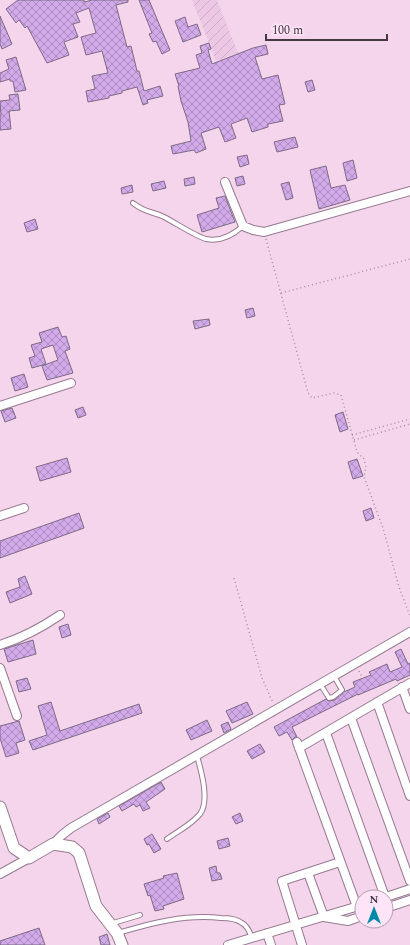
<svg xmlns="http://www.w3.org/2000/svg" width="410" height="945" font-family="Spectral,serif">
<defs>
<pattern id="industrial-furrows" width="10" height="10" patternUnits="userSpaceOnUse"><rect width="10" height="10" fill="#edc8e4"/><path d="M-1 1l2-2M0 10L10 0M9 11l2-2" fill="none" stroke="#ccadc5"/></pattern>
<pattern id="building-cross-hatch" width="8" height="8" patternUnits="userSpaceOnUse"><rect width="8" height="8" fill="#d2aaea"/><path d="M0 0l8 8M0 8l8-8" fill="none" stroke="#ac8bbf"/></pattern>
</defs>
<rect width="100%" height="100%" fill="#f4d5ec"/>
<!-- industrial -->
<path fill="url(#industrial-furrows)" d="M192,0H217L238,53L216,61Z"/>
<!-- building -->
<path fill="url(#building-cross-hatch)" stroke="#7c6b86" d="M18,0H84V2L92,0H128V2L116,5L127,47L131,46L137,71H139L144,91L160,86L163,96L147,100L148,103L143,105L137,87L122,91V93L109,96V98L88,102L86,91L95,89L92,76L108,73L102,51L86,55L81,37L96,33L89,8L76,13L80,22L73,24L78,37L64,42L69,55L47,63L27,26L25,28L19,20L16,23L6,9Z
M139,0H149L170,50L162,54L156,41L153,42L149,34L152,33Z
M0,16L12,44L2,49L0,44Z
M185,17L188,27L197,24L201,35L183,42L175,21Z
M209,43L211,49L208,50L212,64L253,48L266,45L268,54L255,57L262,79L278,75L285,104L279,105L283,121L268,124V127L252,132L247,118L231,124L236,138L225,142L219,127L201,133L206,149L196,153L194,150L173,154L171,146L191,141L188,122L181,101L178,86H179L175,74L200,68L196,55L202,53L200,46Z
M16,57L26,90L15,92L13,81H10V79L0,82V73L9,69L6,60Z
M312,80L315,90L308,92L305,82Z
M18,94L20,110L9,111L11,129L0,130V116H1L0,101L10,100L9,95Z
M295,137L298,147L277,152L274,142Z
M247,155L249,164L240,167L237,157Z
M353,160L357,178L347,181L343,163Z
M326,166L331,188L345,185L350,200L319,209L310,170Z
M243,176L245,184L237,186L235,178Z
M194,177L195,184L185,186L184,179Z
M164,181L166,188L153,191L151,184Z
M289,182L293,198L286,200L281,184Z
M132,185L133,192L122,194L121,188Z
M225,196L235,222L202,232L197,215L219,208L216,198Z
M35,219L38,229L27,232L24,223Z
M253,308L255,316L247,318L245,310Z
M209,319L210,325L195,329L193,321Z
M58,327L62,337L66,336L70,349L65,351L73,373L47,380L42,366L58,360L53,345L41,349L46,364L32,368L29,358L35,356L31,345L42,342L39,333Z
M24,374L28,387L15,391L11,378Z
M83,407L86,415L78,418L75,410Z
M12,408L16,418L5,422L1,411Z
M343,412L348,429L340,432L335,415Z
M67,458L71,472L40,481L36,467Z
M357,459L363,476L353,479L348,462Z
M371,508L374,518L366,521L363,511Z
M79,513L84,528L0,558V541Z
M25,576L32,594L10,603L6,592L20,587L18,579Z
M68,624L71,635L62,638L59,627Z
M33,640L36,654L8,662L4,649Z
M401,649L408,664L410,663V675L397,681L396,679L358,695V694L292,727L297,737H295L292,740L287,732L279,736L274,727L326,699L328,701L335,700L344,692L355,687L353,682L371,675L369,672L387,664L390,672L402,667L395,652Z
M27,678L31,689L19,692L16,681Z
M51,702L60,731L139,704L142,713L33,750L29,741L47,735L38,706Z
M247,702L253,714L232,723L226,711Z
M207,720L212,731L191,740L186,730Z
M19,721L25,740L16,743L19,753L6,757L0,738V726Z
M228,722L231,729L224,733L221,725Z
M260,744L265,752L252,759L247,751Z
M161,782L165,789L146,802L150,808L143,811L140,805L136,807L134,804L122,811L119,806Z
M108,813L110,817L99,824L97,819Z
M240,813L243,821L236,824L232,817Z
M152,834L161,849L154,853L149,844L147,845L144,839Z
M228,838L230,846L219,849L217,841Z
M216,866L217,873H220L222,879L212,881L209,868Z
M177,873L184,899L163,906L164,909L155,911L150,895L148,896L144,884L164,878L163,876Z
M39,928L45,945H0V941Z
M107,934L110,945H101L99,937Z"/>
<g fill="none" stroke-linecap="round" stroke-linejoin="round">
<!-- lane casing -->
<g stroke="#977b90" stroke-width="6">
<path id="lane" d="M133,203C145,213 152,211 164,217C174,222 197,237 206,239C220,242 233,235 243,226
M320,684L329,698L333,697L342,690L334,676
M167,839C178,831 191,825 200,814C210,801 201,770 197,756
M110,924L140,915
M118,933C152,923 185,914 221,918C228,918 237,919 242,923C248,926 250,933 252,938"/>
</g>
<!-- street casing -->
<g stroke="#977b90" stroke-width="10">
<path id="street" d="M225,182L243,226L253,230L264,232L410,191
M0,406L71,383
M0,516L24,508
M0,645C22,638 41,628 60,615
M0,668L17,716
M402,687L410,709
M377,702L410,796
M351,718L410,881
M326,733L385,897
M297,742L357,907
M299,748L410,683
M53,844L62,835L71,828L410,632
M308,873L324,917L348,921L362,916
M0,874L29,858
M386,897L410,889
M386,908L410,900
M267,933L271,945
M228,945L362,905
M302,945L282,881L340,862"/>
</g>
<!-- secondary casing -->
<g stroke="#977b90" stroke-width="13">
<path id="secondary" d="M0,807L14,848L29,858L53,844L72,847L79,853L96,906L117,933L122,945"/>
</g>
<!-- path -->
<path stroke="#a58e9f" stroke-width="1.5" stroke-dasharray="1 3" stroke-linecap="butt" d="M266,239L308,393L312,398L334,393L341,395L357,452L364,459L366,467L364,477L383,528L399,587L410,616
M281,293L410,259
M352,435L410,419
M354,440L410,424
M234,578L262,678L273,703
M359,671L363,679"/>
<!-- lane -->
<use href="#lane" stroke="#fff" stroke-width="4"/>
<!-- street -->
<use href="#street" stroke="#fff" stroke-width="8"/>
<!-- secondary -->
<use href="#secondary" stroke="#fff" stroke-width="11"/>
</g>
<!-- north arrow -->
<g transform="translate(374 909)"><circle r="19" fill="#fde4f7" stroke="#b39fae"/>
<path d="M0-3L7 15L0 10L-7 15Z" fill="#0089a9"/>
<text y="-6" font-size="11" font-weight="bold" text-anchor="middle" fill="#443841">N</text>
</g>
<!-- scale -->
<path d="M266 34v6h121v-6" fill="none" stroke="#443841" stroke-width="2"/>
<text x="272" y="34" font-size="12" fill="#443841" stroke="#fde4f7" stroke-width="3" paint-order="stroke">100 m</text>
</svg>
